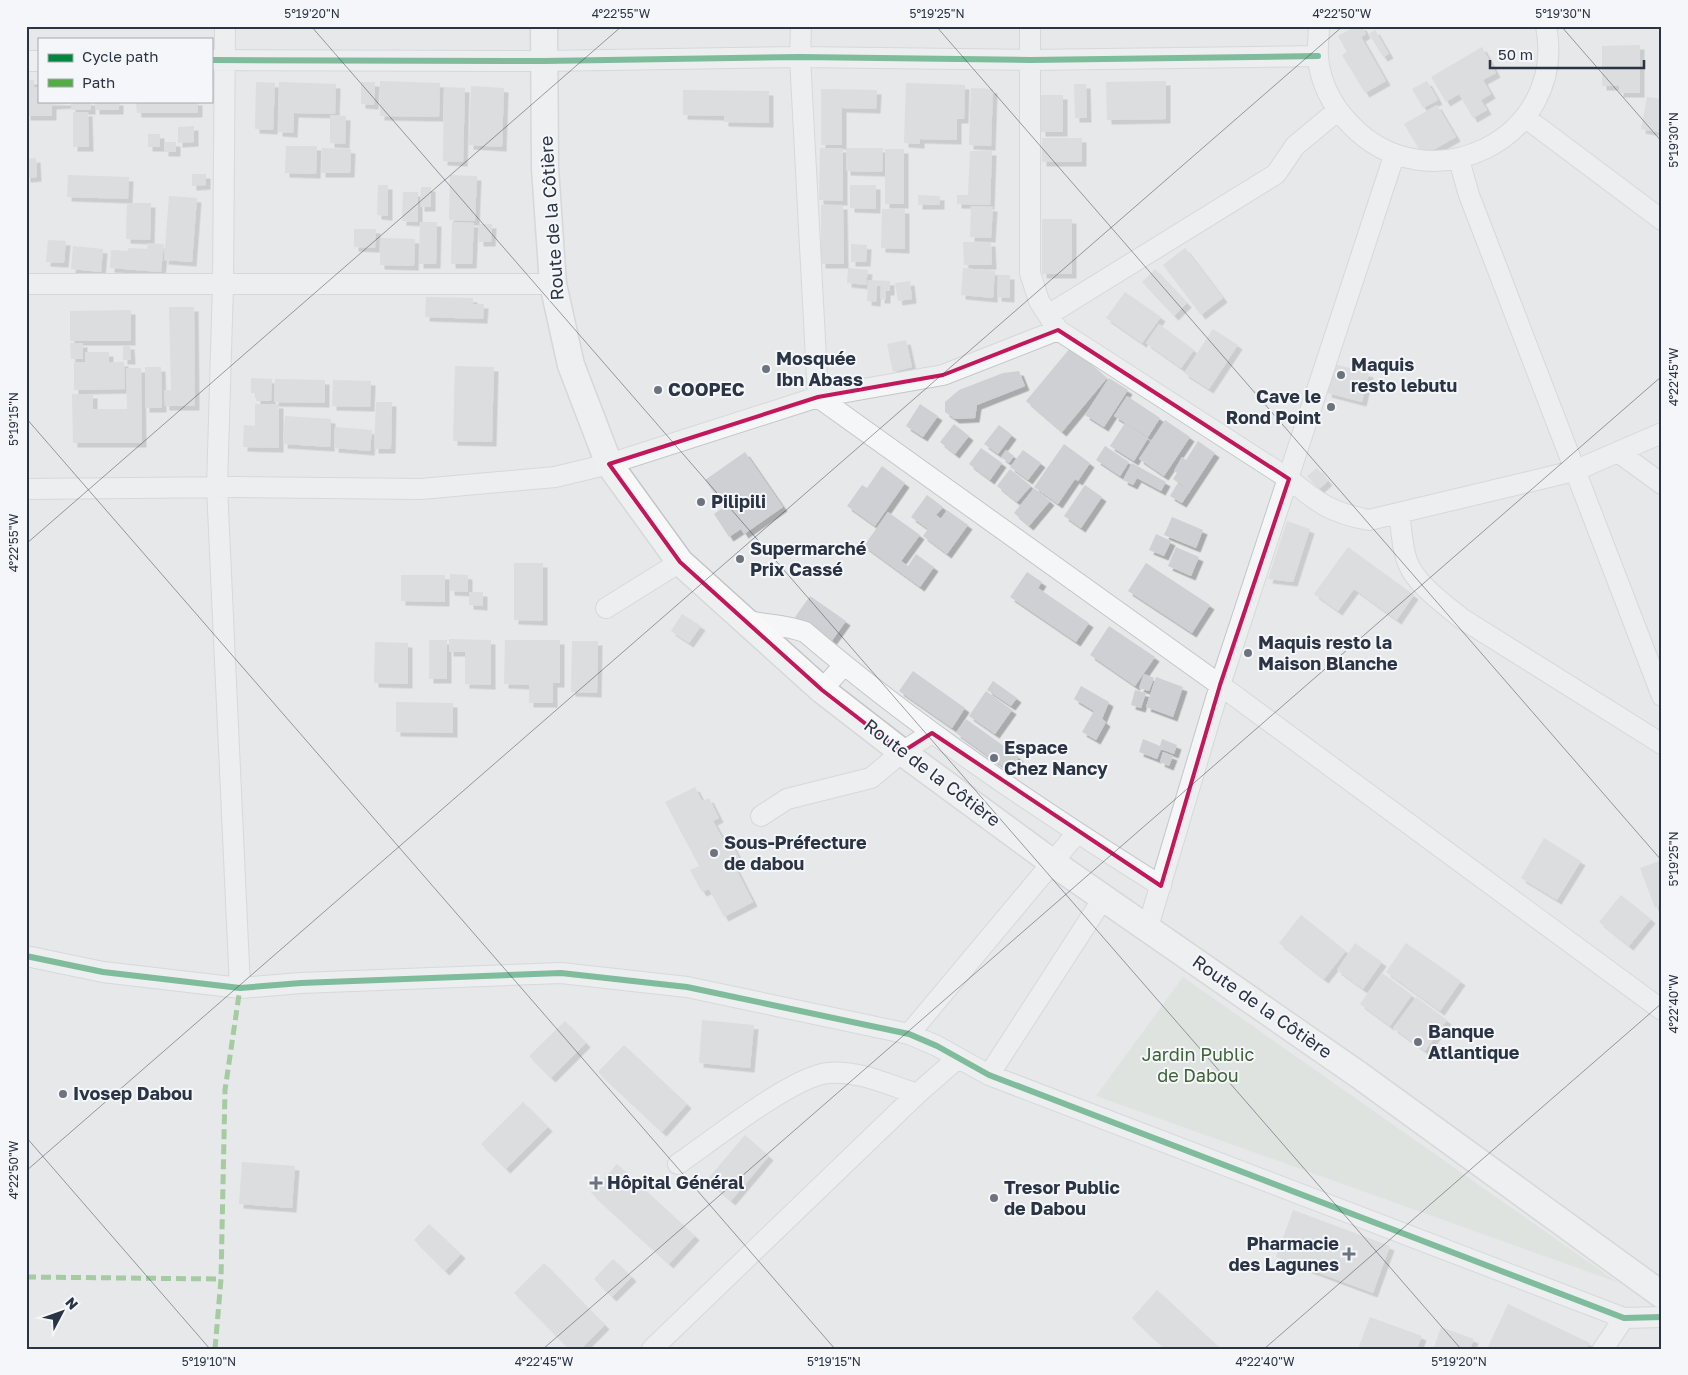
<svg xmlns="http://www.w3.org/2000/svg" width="1688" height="1375" font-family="'Golos Text',sans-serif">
<defs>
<filter id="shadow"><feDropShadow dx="4.5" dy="4.5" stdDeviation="0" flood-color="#0004"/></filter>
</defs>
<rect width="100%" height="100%" fill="#e6e8ea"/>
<!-- green -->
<path fill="#d6ded6" d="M1183,977L1617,1282L1096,1096Z"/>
<!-- building -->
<path fill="#ced0d3" filter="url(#shadow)" d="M1356,26H1362L1366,34L1361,37L1386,81L1365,93L1342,55L1347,52L1338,36Z
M1375,30L1389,54L1383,57L1369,34Z
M1640,45V93H1619V86H1602V46Z
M1482,47L1496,73L1483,80L1491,94L1481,100L1487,110L1473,118L1459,94L1446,102L1431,77Z
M26,80H34V87H39V101H68V104L52,105V116H26Z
M380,81L440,83L439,117L380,116Z
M1166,81V119L1107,120L1106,82Z
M1427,81L1438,100L1423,108L1412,89Z
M256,82L275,83L273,130L255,129Z
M279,82L336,84L335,114L294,113L293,133L278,132Z
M361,82H375L374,105L361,104Z
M906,83L965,85L964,119H957V140L920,139V144L904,143Z
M1074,84H1086L1087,118H1075Z
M471,86L504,88L502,147L469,145Z
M444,87L465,88L463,162L443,161Z
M971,88L993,89L991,146L969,145Z
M821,89L877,90L876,109L842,108V145H821Z
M683,90L769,91V123L724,122V116L683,115Z
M1041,95H1063V132H1041Z
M1647,97L1662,99V133L1641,129Z
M71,101H91V110H71Z
M95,101H119V110H95Z
M136,101H198V113H137Z
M1437,105L1456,137L1423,156L1404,124Z
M73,112H88L89,147H73Z
M330,115L346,116L345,144L330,143Z
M194,126V142L178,143V127Z
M148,134H160V147H148Z
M1042,138H1082V162H1042Z
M164,142H176V152H164Z
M286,146H317L316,174L285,173Z
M322,148L351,149L350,173H321Z
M820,148H843V201L819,200Z
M846,148H883L882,172L846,171Z
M885,149H904V204H885Z
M970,151H992L990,205L957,204V195H968Z
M36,158L37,177L26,178V159Z
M192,174H206V185L192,186Z
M68,175L129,177L128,199L67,197Z
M450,175L477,176L475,221L449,220Z
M378,185H388V216L377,215Z
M850,185H876V209L850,208Z
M421,187H431V207H420Z
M403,192H418V222L402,221Z
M918,195L940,196V205H918Z
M169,196L197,198L192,262L164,260Z
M127,203H151L150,240L126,239Z
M821,205H843L844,264H821Z
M971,206L993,207L991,238L970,237Z
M882,209H905V249L881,248Z
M1042,219H1072V274H1042Z
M420,222H437L436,264H419Z
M452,222L474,223L472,264H451Z
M479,224H492L491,242H479Z
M354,229H376L375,248L354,247Z
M380,238L415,239L414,266L380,265Z
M48,240L66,241L64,263L46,262Z
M963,242H991L992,265H964Z
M148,243L164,244L161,272L110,268L111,250L128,251V248L147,249Z
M851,244L867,245L866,262H851Z
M73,246L103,249L101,272L71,269Z
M1185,248L1223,298L1201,315L1163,265Z
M848,268L868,270L866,285L847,283Z
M963,268L995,271L993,298L961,295Z
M1155,269L1187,303L1174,316L1142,282Z
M998,275H1010V298L997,297Z
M868,280L890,281V291H886V299H880L881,286H877L876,302L867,301Z
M910,281L912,299L898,301L895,283Z
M1125,292L1161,317L1142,343L1106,318Z
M426,297L473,298V304H484L483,319L425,317Z
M169,307H194L195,406H165L164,390H171Z
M131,310V341H70V311Z
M1159,324L1194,350L1181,368L1146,343Z
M1213,329L1238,345L1209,389L1184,373Z
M906,340L912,367L893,372L887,344Z
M70,343H83V359H71Z
M123,345H130L131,360H123Z
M1071,347L1107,378L1062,432L1026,401Z
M85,352H109V362H124L125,389L74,390V362H85Z
M1334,364L1369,373L1362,402L1327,393Z
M455,366L494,367L492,442L453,441Z
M145,367H161L162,408H145Z
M126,368H141L142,443H73L72,394H93V409H127Z
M1019,371L1025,386L977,405L975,418L955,419L945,412V402L959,390L1003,373Z
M251,378L272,379L271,401H256V393H251Z
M1109,378L1128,390L1104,427L1085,415Z
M275,379L325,380V403L274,402Z
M333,380L371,381L370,407L332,406Z
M1127,396L1160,418L1148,437L1114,416Z
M376,402H392L391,449H374Z
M255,404H279V448L243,447L244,425L255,426Z
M920,404L938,416L923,437L906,426Z
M285,416L331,419L330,447L283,444Z
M1165,420L1190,437L1164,476L1139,459Z
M1125,423L1148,438L1134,461L1110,446Z
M954,424L969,436L955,454L940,442Z
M999,425L1012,435L998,454L984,444Z
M335,427L372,430L370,451L334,448Z
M1198,441L1215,453L1182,503L1170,496L1177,484L1187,489L1173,479L1177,473L1174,471L1182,457L1186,460Z
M1064,444L1090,463L1078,481L1075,479L1058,504L1034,487Z
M1105,446L1129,462L1120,476L1096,460Z
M981,448L1002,463L990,480L969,464Z
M1006,450L1014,456L1009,463L1001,457Z
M1023,450L1041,463L1028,480L1010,467Z
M745,452L783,507L744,534L741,529L729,537L714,514L724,507L705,480Z
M1132,463L1166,482L1161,491L1137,478L1133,485L1123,480Z
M882,466L905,483L875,526L847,506L862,485L867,488Z
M1317,468L1328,481L1319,489L1307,476Z
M1010,469L1031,486L1017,502L997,486Z
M1085,485L1102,497L1081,528L1064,516Z
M1034,488L1050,501L1029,526L1014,513Z
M927,495L943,507L936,515L941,519L947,510L968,525L947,554L923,536L928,529L911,517Z
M888,512L920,535L901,561L908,566L916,554L934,567L920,587L864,546Z
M1172,517L1203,530L1196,548L1164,535Z
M1287,521L1310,529L1293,582L1268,579Z
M1156,534L1171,541L1164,556L1149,550Z
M1176,547L1199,557L1191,576L1168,566Z
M1348,547L1414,595L1397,620L1354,589L1338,611L1314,594Z
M514,563H543V621L514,620Z
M1146,563L1210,605L1192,633L1128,591Z
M1027,572L1042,582L1038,588L1089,623L1076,642L1010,597Z
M450,574L468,575V592L450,591Z
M401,575H445V602L401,601Z
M469,592H483V606L469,605Z
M810,596L846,621L831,642L795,617Z
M682,614L701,626L689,643L671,631Z
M1109,626L1155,657L1135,686L1090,655Z
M449,639L491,640V685L465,684V652H449Z
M429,640H447V679H429Z
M505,640H560V683H553V703H529V685L504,684Z
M572,641H598L597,693L571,692Z
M375,642L408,643V684L374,683Z
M913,671L965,708L952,728L899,691Z
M1144,674L1154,678L1149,691L1139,688Z
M1156,677L1183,687L1173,717L1146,707Z
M993,681L1017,698L1011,706L987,690Z
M1081,686L1109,702L1102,719L1106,722L1096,740L1082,732L1094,711L1074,699Z
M1135,690L1146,693L1141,708L1131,705Z
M986,691L1012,710L995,734L969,716Z
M396,702L453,703V733L396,732Z
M966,719L1019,757L1009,771L956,733Z
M1143,739L1160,746L1162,739L1177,745L1174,754L1161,749L1157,759L1139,752Z
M1163,752L1173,756L1169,766L1160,762Z
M695,787L702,801L709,798L719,818L713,821L726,845L731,843L741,862L734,865L753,902L724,917L709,889L702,892L690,870L699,866L665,802Z
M1544,838L1581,861L1557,900L1521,878Z
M1662,860V905L1655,908L1640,868Z
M1621,895L1651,919L1629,946L1599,922Z
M1301,915L1346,951L1324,979L1279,943Z
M1355,943L1382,962L1363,989L1337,970Z
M1406,943L1461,981L1440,1011L1386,972Z
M1382,973L1412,995L1390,1026L1360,1004Z
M1416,997L1447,1020L1425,1051L1393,1028Z
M702,1020L754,1025L750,1068L699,1063Z
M565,1021L586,1043L551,1078L529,1056Z
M624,1045L687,1104L662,1132L598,1072Z
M523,1102L548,1127L506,1169L481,1144Z
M745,1135L769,1156L731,1201L707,1180Z
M242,1162L295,1166L292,1208L239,1204Z
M617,1164L695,1236L669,1264L591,1193Z
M1293,1210L1390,1246L1373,1293L1276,1257Z
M429,1224L461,1254L445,1271L414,1240Z
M613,1259L632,1277L612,1297L594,1279Z
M544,1263L605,1325L581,1349H569L514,1293Z
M1157,1290L1221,1349H1165L1132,1318Z
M1508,1304L1590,1343L1586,1349H1487Z
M1370,1317L1422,1336L1417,1349H1358Z
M1441,1327L1474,1339L1470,1349L1434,1347Z"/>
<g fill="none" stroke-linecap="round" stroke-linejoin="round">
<!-- minor casing -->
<g stroke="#c4c6c8" stroke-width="22">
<path id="minor" d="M225,26L223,285L217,487L240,988
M801,26L800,57L818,397
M1030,26V273L1039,301L1058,330L1289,479C1318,503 1331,513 1369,520L1574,471L1662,433
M1319,26C1319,36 1317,47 1318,57C1320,82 1332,106 1350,124C1428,207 1568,139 1546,26
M211,60L544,61L800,57L1030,60L1318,56
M26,61H39
M1526,118L1662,220
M1459,160L1469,195L1662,696
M26,284H553
M1048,315L1276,174L1295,146L1337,111
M818,397L1220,685L1662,1010
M1618,452L1662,484
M26,489L237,487L421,489L555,477L609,464L818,397L943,375L1058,330
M1399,514C1402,531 1402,556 1412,571C1423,589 1444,604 1461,618L1662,744
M606,608L680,562
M744,620C764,625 786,625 805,632C916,727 1037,808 1161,886
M822,690L844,665
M761,816L787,799L871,778L902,752L932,733
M1148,927L1220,685L1394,156
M26,956L103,972L240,988L301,983L561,973L687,987L909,1034L937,1046L989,1075L1624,1318L1662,1317
M909,1034L1077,833
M989,1075L1104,897
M678,1164C710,1142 793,1076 828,1073C858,1070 889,1085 917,1094
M652,1349L917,1094L957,1059
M1603,1349L1624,1318"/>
</g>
<!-- major casing -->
<g stroke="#c2c5c8" stroke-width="29">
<path id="major" d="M544,26L545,168L553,284L571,365L609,464L680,562L822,690L902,752L1053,863L1359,1075L1662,1295"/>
</g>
<!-- minor -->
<use href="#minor" stroke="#f5f6f7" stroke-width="20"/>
<!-- major -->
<use href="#major" stroke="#f8f8f8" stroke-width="26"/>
<!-- quiet -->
<path stroke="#54ac47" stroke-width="5" stroke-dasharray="10 5" stroke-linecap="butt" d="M26,1277L221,1279
M215,1349L221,1279L225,1090L240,988"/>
<!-- cycleway casing -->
<g stroke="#f4f6f9" stroke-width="9">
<path id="cycleway" d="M211,60L544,61L800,57L1030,60L1318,56
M26,956L103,972L240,988L301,983L561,973L687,987L909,1034L937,1046L989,1075L1624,1318L1662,1317"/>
</g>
<!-- cycleway -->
<use href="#cycleway" stroke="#00873e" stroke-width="6"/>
</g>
<!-- marked area -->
<path d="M0 0H1688V1375H0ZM1058,330L1289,479L1220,685L1161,886L932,733L902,752L822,690L680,562L609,464L818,397L943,375Z" fill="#e6e8ea" fill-opacity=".55" fill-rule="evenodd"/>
<path fill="none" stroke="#c2185b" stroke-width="4" stroke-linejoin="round" d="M1058,330L1289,479L1220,685L1161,886L932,733L902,752L822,690L680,562L609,464L818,397L943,375Z"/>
<!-- ticks -->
<path fill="none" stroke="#2b3445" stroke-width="1" stroke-opacity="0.45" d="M311,26L1461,1349M936,26L1662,861M1561,26L1662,142M26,418L835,1349M26,544L622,26M26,1137L210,1349M26,1171L1343,26M543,1349L1662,376M1264,1349L1662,1003"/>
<!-- markers -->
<g fill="#6c737f" stroke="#f4f6f9" stroke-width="2">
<circle cx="766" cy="369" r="5"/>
<circle cx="1341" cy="375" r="5"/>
<circle cx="658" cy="390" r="5"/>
<circle cx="1331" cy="407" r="5"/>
<circle cx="701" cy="502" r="5"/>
<circle cx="740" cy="559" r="5"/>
<circle cx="1248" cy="653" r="5"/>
<circle cx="994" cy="758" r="5"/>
<circle cx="714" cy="853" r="5"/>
<circle cx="1418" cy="1042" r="5"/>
<circle cx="63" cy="1094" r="5"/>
<path d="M593.5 1175.5h5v5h5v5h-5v5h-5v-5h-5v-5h5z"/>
<circle cx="994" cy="1198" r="5"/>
<path d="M1346.5 1246.5h5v5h5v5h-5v5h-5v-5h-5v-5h5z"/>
</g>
<g text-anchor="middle" stroke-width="4" stroke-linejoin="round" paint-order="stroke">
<!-- street labels -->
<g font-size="18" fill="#2b3445" stroke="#f4f6f9">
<text transform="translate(552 218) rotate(-94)" y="6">Route de la Côtière</text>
<text transform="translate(932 773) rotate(37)" y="6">Route de la Côtière</text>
<text transform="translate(1262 1007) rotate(35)" y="6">Route de la Côtière</text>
</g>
<!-- poi labels -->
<g font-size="18" font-weight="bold" fill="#2b3445" stroke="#f4f6f9" text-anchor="start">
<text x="776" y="365">Mosquée<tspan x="776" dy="21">Ibn Abass</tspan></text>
<text x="1351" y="371">Maquis<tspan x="1351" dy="21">resto lebutu</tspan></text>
<text x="668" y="396">COOPEC</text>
<text x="1321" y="403" text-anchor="end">Cave le<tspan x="1321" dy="21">Rond Point</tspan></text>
<text x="711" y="508">Pilipili</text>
<text x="750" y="555">Supermarché<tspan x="750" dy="21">Prix Cassé</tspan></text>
<text x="1258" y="649">Maquis resto la<tspan x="1258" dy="21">Maison Blanche</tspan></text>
<text x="1004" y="754">Espace<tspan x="1004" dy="21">Chez Nancy</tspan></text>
<text x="724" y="849">Sous-Préfecture<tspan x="724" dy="21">de dabou</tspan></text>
<text x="1428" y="1038">Banque<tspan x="1428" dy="21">Atlantique</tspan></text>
<text x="73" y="1100">Ivosep Dabou</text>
<text x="607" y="1189">Hôpital Général</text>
<text x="1004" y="1194">Tresor Public<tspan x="1004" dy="21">de Dabou</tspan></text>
<text x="1339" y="1250" text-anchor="end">Pharmacie<tspan x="1339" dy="21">des Lagunes</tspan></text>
</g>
<!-- park labels -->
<g font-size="18" fill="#3f6138" stroke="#f4f6f9">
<text x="1198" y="1061">Jardin Public<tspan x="1198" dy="21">de Dabou</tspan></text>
</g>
</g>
<!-- border -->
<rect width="1688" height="1375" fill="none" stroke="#f4f6f9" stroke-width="55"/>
<!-- legend -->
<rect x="38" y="38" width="175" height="65" fill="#f4f6f9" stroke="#a4a8b1"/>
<rect x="48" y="54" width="25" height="8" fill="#00873e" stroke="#a4a8b1"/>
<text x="82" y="62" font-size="15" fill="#2b3445">Cycle path</text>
<rect x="48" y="79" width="25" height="8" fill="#54ac47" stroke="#a4a8b1"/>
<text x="82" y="88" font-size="15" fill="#2b3445">Path</text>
<!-- north arrow -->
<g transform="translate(62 1312) rotate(49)" stroke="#f4f6f9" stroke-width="4" paint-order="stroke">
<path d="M0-4L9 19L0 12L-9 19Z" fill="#2b3445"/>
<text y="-8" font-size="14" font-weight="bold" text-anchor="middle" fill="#2b3445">N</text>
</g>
<!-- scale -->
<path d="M1490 60v8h154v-8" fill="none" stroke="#2b3445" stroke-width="2.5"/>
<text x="1498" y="60" font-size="15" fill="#2b3445" stroke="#f4f6f9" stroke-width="4" paint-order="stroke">50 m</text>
<rect x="28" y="28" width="1632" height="1320" fill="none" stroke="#2b3445" stroke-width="2"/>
<g font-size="12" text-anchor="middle" fill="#2b3445">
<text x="312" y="18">5°19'20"N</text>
<text x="621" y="18">4°22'55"W</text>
<text x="937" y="18">5°19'25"N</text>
<text x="1342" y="18">4°22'50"W</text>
<text x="1563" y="18">5°19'30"N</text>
<text transform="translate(1674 140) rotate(-90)" y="4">5°19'30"N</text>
<text transform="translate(1674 377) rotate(-90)" y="4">4°22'45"W</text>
<text transform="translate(14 419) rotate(-90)" y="4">5°19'15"N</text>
<text transform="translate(14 543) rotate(-90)" y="4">4°22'55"W</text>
<text transform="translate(1674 859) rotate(-90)" y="4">5°19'25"N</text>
<text transform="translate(1674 1004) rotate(-90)" y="4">4°22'40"W</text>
<text transform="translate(14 1170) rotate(-90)" y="4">4°22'50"W</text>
<text x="209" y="1366">5°19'10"N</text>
<text x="544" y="1366">4°22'45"W</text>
<text x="834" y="1366">5°19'15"N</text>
<text x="1265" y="1366">4°22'40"W</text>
<text x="1459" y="1366">5°19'20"N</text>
</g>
</svg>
